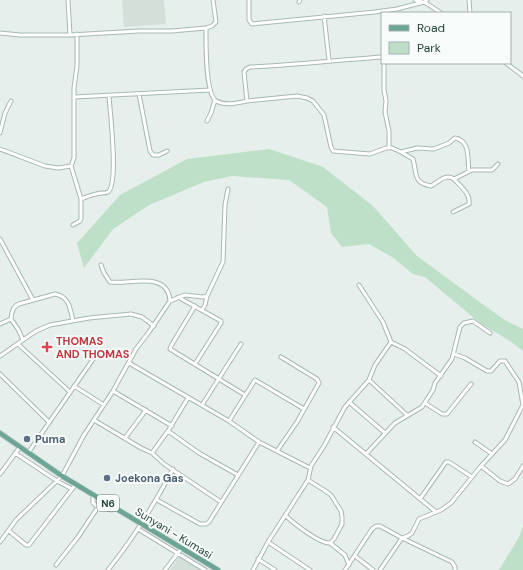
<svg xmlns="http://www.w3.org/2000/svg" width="523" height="570" font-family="'DM Sans',sans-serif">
<rect width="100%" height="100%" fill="#e6efeb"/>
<!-- built -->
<path fill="#d4dfda" d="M122,0H164L166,24L124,27Z
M182,553L210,570H170Z"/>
<!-- green -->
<path fill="#bfe0c8" d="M269,149L323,167L373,206L417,256L503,319L523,329V351L510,341L480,323L425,277L413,274L392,257L369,244L342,247L331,233L327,207L289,180L232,176L204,182L149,205L113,229L84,268L77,243L120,195L187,159Z
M523,526V570H499L519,537Z"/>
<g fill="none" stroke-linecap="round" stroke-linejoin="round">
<!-- minor casing -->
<g stroke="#a8b8b2" stroke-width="5">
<path id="minor" d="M68,0L70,35
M249,0V20L252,24L375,12L397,9L424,2L427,0
M415,0L426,3L441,13
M469,0L470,13
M299,2L300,0
M324,16L329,60
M206,28C206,42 205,93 216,101C225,106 238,103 247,101
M0,33L20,35H70L139,31H172L206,28L212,26L216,22L213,0
M382,57C338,60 294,65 250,67L246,69L244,72L247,101L297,96L307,98L313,101L324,115L331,147L333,151L370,154L386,148H392L401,152L413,159C417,174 413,183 431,186C439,182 445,173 454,179C460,186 471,194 469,204L453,212
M384,63V90L386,101L385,112L389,131V148
M506,63L523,76
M139,94L150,151L153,155H159L167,151
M74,97L210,90
M207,121L211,113L215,100
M0,133L5,113L11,101
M0,149L45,166L58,168L71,166L81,199V219L80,221L73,225
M401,152L417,148L434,149L449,143L455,138C471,141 467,159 469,171
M71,166L74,158V88L77,66V34
M454,179L472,170H492L498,164
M81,199C88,196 94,194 102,193C105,193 106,193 108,192C119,184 110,112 109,96
M0,239L33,300
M101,265L104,273L110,282C129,285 168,270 170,301
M359,285L383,322L391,342
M178,297L221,321V323L195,364
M195,306L171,346L170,349L245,395
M202,310L205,305L207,296L223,262L225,205L228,189
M0,324L11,319
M23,340L18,329L11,319C12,312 12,307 19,304L55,294C70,297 70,309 73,321
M18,344L70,392
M0,356L36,331L50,325L89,318L131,314L142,317L154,326
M129,363L229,421L259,442L310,468
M0,374L49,422
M369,380L407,415
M74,386L104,405
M113,391L172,426
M349,402L385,433
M425,403L442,414H447L471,384
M202,405L241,344
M94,420L141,448L152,453L164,464L221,502
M229,421L255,380L304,409
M333,427L436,512
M168,431L199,453L238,475
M125,438L146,410
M475,442L492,454
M277,451L297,422L319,383L317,379L281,357
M15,453L57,481L72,489
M28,453L96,355
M152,453L168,431L188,398
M366,454L395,423L422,407L433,390L435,383L452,359L460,327L464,323L473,321L490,333
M481,466L500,481L508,484L515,479L523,466
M0,474L20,447
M308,480L324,490L331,495L341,511L342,517V524L334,539L330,543
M420,499L446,462H449L472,477
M157,500L200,524H206L209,522L259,442
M98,507L112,510L115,508
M285,515C293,523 320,544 330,543L345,555L349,565
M138,529L205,570
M9,531L26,545H29L76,484
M0,542L16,520L62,476L84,435L113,391L136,349L149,332L170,301L185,295L203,297L207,296
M268,542L310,570
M355,556L373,570
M258,559L275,570
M56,565L78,537L98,507L93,503V495
M108,570C133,539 154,505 173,469
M165,570L182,548
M253,570L268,542L308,480L311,466L324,446L340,416L345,407L369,380L375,365L391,342L405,349L441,376
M345,570L372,529L376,526H380L402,538L452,562L455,567V570
M380,570L402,538L408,536L412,533L419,519L441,510L451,503L481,466L505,440L523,405L519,382L505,361H500L491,371H487L465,358L454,354"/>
</g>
<!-- primary casing -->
<g stroke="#c2cac8" stroke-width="6">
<path id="primary" d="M0,433L62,476L218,570"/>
</g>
<!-- minor -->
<use href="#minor" stroke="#fff" stroke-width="3"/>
<!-- primary -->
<use href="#primary" stroke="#6aa596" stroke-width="4.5"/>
</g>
<!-- markers -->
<path fill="#e0444e" stroke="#f7fbf9" stroke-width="1.5" d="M45 341h4v4h4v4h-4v4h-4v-4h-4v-4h4z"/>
<g fill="#5c6f8a" stroke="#f7fbf9" stroke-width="1.5">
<circle cx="27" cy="439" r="4"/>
<circle cx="107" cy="478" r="4"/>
</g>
<g text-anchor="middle" stroke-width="4" stroke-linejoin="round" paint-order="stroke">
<!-- shield labels -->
<rect fill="#f7fbf9" stroke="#637a73" stroke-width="1" x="97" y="495" width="22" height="16" rx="3"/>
<g font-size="10" font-weight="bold" fill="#24423a">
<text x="108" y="507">N6</text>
</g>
<!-- health labels -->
<g font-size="11" font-weight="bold" fill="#be3a42" stroke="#f7fbf9" text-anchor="start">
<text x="56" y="345">THOMAS<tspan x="56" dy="13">AND THOMAS</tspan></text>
</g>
<!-- service labels -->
<g font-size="11" font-weight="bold" fill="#4e5e75" stroke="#f7fbf9" text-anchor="start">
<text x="35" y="443">Puma</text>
<text x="115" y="482">Joekona Gas</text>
</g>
<!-- street labels -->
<g font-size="11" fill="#24423a" stroke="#f7fbf9">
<text transform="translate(174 533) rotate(31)" y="4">Sunyani - Kumasi</text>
</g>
</g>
<!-- legend -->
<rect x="381" y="12" width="130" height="52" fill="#f7fbf9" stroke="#a3b1ad"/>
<rect x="389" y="25" width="20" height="6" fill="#6aa596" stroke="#a3b1ad"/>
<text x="417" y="32" font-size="12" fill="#24423a">Road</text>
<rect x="389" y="42" width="20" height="12" fill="#bfe0c8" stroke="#a3b1ad"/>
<text x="417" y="52" font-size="12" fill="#24423a">Park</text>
</svg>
